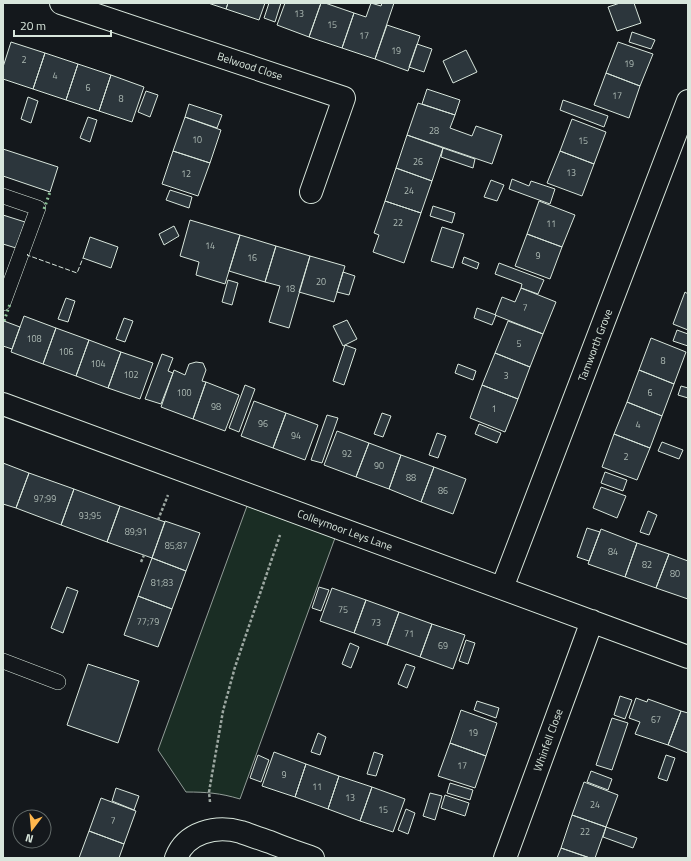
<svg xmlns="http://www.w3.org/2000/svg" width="691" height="861" font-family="'Titillium Web',sans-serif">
<rect width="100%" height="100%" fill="#14181c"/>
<!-- green -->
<path fill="#1a2d24" stroke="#939e99" d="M247,506L335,538L240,799C220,793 206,792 186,792L158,750Z"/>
<!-- building -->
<path fill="#2c363c" stroke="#d8e6dc" d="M208,3H228L226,9Z
M228,3H265L259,20L226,9Z
M269,3H281L275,22L264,18Z
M285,3H321L309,37L277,25Z
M321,3H325L354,13L342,48L309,37Z
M371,3L381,6L382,3H394L375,59L342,48L354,13L366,17Z
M620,3H634L641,23L617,31L608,7Z
M387,25L420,36L408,71L375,59Z
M632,32L655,40L651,49L629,42Z
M11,42L45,53L33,89L3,79V67Z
M618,42L653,54L640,86L606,73Z
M417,44L432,49L424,72L409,67Z
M466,50L477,72L453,83L443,61Z
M45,53L78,64L66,100L33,89Z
M78,64L111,75L99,111L66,100Z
M606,73L640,86L629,118L594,105Z
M111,75L144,87L132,122L99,111Z
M427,89L460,100L455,115L422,104Z
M146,91L158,95L150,117L138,112Z
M28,97L38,101L31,123L21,119Z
M563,100L608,116L604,127L560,110Z
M418,103L455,115L450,128L472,136L476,126L502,135L492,164L407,135Z
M189,104L222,115L217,128L185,117Z
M88,117L97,120L90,142L80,138Z
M185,117L221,130L210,163L173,151Z
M572,119L606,132L594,164L560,151Z
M407,135L443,148L432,181L396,168Z
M443,148L475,159L473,168L441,157Z
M3,149L58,167L50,192L3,176Z
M173,151L210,163L198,196L162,184Z
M560,151L594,164L582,196L547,183Z
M396,168L432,181L421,213L385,201Z
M512,179L529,186L531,181L555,189L550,204L509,189Z
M491,180L504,185L497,201L484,197Z
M170,190L192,197L189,208L166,200Z
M385,201L421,213L404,263L373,252L379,235L374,233Z
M539,201L575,215L562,247L527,234Z
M433,206L455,213L452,223L430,216Z
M3,215L25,222L16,248L3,244Z
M190,220L240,235L225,284L196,275L199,262L180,256Z
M174,226L179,236L164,245L159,234Z
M442,227L464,234L453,268L431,261Z
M527,234L562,247L550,279L515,266Z
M240,235L276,246L265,282L229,271Z
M90,237L118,247L111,268L83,258Z
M276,246L310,256L289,328L269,322L280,286L265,282Z
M310,256L345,266L334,302L299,292Z
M464,257L479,263L477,269L462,263Z
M499,263L544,280L538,294L521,288L522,284L495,274Z
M343,272L355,276L349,295L337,292Z
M228,280L238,283L232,305L222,302Z
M521,288L556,302L543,334L495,315L502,297L515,302Z
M685,292L688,294V330L673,324Z
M66,298L75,301L68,322L58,319Z
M477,308L496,315L492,325L474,318Z
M24,316L56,328L43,364L11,352Z
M124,318L133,321L125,342L116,339Z
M347,320L357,339L343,346L333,326Z
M4,321L20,327L12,349L3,346V323Z
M508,321L543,334L530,367L495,353Z
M56,328L89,340L76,376L43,364Z
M677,330L688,334V346L673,341Z
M651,338L686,352L674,384L639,370Z
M89,340L121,352L108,388L76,376Z
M345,345L356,349L344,385L333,381Z
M121,352L153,363L140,399L108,388Z
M495,353L530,367L518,399L482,385Z
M162,354L173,358L168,371L173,373L161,404L145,399Z
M196,362L203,363L206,370L202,381L206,382L193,419L161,407L174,370L185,375L189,364Z
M458,364L476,371L473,380L455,373Z
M639,370L674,384L662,416L627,402Z
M206,382L239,395L225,431L193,419Z
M245,385L255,389L239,432L229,428Z
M482,385L518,399L505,432L470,418Z
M681,386L688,388V398L678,395Z
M254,401L286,413L273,448L241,436Z
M627,402L662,416L650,448L614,434Z
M286,413L318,425L305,460L273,448Z
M382,413L391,416L383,437L374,434Z
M327,415L338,418L322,463L311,460Z
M479,424L501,433L497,443L475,434Z
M337,431L369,443L356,477L324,465Z
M437,433L446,436L438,458L429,455Z
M614,434L650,448L637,480L602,467Z
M662,442L683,450L679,459L658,451Z
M369,443L401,455L389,489L356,477Z
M401,455L434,467L421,502L389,489Z
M3,463L29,473L16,508L3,504Z
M434,467L466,479L453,514L421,502Z
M605,472L627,480L623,491L601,483Z
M29,473L74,489L61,525L16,508Z
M601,487L626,496L617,518L593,508Z
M74,489L120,506L107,542L61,525Z
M120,506L165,522L152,558L107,542Z
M648,511L657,515L649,535L640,532Z
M165,521L200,533L186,571L152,558Z
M587,528L600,532L589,561L577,557Z
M601,529L637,543L625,577L588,564Z
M637,543L669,554L656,588L625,577Z
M669,554L688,561V599L656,588Z
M152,558L186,571L172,609L138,596Z
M67,587L78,591L63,633L51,628Z
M319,587L329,590L321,611L312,608Z
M332,588L366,600L354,633L320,621Z
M138,596L172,609L158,647L124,635Z
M366,600L399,612L387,645L354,633Z
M399,612L432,624L420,657L387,645Z
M432,624L465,635L453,669L420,657Z
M466,640L475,643L468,664L459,661Z
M350,643L359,647L351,668L342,664Z
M88,664L139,681L118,743L67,725Z
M406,664L415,667L407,688L398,684Z
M620,696L632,700L625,719L614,715Z
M636,698L647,702L648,699L681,711L668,745L635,734L640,722L629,718Z
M477,701L499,708L496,718L474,710Z
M461,710L497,723L486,756L450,743Z
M681,711L688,713V753L668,745Z
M612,718L628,723L612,770L596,765Z
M318,733L326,737L320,755L311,752Z
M450,743L486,756L475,788L438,776Z
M274,752L306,764L295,797L262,786Z
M374,752L383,755L376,776L367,774Z
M258,755L269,760L261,782L250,778Z
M666,755L675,758L667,781L658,778Z
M306,764L339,776L328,809L295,797Z
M591,771L612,779L608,790L587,782Z
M339,776L372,787L360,821L328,809Z
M584,782L618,795L606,827L572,815Z
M450,783L473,790L470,800L447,793Z
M372,787L405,799L393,832L360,821Z
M116,788L139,796L134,810L112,801Z
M430,793L442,796L435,820L423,816Z
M445,795L469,803L465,816L441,808Z
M101,798L136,811L124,844L89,831Z
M406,809L415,813L408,834L398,830Z
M572,815L606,827L595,858H590L561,848Z
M606,827L637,838L633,848L603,837Z
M89,831L124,844L119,858H79Z
M561,848L590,858H557Z"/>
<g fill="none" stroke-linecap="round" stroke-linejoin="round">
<!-- service casing -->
<g stroke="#d8e6dc" stroke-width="16">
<path id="service" d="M3,196L38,208L3,303
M3,661L58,682"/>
</g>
<!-- minor casing -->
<g stroke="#d8e6dc" stroke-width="24">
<path id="minor" d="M61,3L344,98L311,192
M3,404L688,657
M502,588L688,101
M176,858C186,832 216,825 241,832C250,835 260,839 270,842C284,848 299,853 313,858
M505,858L592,621"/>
</g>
<!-- path -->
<path stroke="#9da8a2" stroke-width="2.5" stroke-dasharray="3 2" stroke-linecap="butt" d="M158,520L168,495
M141,562L144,555
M210,802L209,792L223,711L235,667L280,535"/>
<!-- service -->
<use href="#service" stroke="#14181c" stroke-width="15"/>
<!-- minor -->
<use href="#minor" stroke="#14181c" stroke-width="22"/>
<!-- hedge -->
<path stroke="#8ac095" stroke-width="3" stroke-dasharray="2 3" stroke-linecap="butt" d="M44,209L50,192
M4,321L10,304"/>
<!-- fence -->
<path stroke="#d8e6dc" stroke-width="1" stroke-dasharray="5 2" stroke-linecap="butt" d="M28,254L27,255L77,273L83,258"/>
</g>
<g text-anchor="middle" stroke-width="3" stroke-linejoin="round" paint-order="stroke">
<!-- number labels -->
<g font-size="9" fill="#adbab4">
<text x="299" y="17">13</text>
<text x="332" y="28">15</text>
<text x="364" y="39">17</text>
<text x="396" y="54">19</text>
<text x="24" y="63">2</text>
<text x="629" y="67">19</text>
<text x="55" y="79">4</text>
<text x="88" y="91">6</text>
<text x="617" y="99">17</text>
<text x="121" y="102">8</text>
<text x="434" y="134">28</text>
<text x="197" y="143">10</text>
<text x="583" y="144">15</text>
<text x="418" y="165">26</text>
<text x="571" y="176">13</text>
<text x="186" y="177">12</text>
<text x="409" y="194">24</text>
<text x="398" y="226">22</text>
<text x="551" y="227">11</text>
<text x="210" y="249">14</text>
<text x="538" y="259">9</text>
<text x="252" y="261">16</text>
<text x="321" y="285">20</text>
<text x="290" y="292">18</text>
<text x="525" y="311">7</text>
<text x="34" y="342">108</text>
<text x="519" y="347">5</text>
<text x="66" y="355">106</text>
<text x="663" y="364">8</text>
<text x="98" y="367">104</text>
<text x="131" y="378">102</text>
<text x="506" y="379">3</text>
<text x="184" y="396">100</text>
<text x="650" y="396">6</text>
<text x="216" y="410">98</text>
<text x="494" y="412">1</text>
<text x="263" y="427">96</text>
<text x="638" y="428">4</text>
<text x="296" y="439">94</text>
<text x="347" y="457">92</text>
<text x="626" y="460">2</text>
<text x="379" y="469">90</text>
<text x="411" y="481">88</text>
<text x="443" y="494">86</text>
<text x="45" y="502">97;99</text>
<text x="90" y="519">93;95</text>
<text x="136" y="535">89;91</text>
<text x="176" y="549">85;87</text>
<text x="613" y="555">84</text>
<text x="647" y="568">82</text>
<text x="675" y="577">80</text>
<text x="162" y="586">81;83</text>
<text x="343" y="613">75</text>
<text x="148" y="625">77;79</text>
<text x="376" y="626">73</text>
<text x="409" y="637">71</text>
<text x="443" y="649">69</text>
<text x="656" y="723">67</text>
<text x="473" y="736">19</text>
<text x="462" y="769">17</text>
<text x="284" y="778">9</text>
<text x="317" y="790">11</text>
<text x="350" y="801">13</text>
<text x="595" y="808">24</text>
<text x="383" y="813">15</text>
<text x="113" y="824">7</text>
<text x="585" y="835">22</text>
</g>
<!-- street labels -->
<g font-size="11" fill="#d8e6dc" stroke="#14181c">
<text transform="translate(250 66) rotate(18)" y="4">Belwood Close</text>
<text transform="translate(595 345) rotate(-69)" y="4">Tamworth Grove</text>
<text transform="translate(345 530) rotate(20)" y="4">Colleymoor Leys Lane</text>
<text transform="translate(548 740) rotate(-70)" y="4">Whinfell Close</text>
</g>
</g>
<!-- border -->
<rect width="691" height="861" fill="none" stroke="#d8e6dc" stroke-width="8"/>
<!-- north arrow -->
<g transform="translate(32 829) rotate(196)"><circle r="19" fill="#14181c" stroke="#626a69"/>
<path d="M0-3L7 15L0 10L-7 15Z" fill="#ffb74d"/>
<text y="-6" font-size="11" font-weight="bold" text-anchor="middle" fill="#d8e6dc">N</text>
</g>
<!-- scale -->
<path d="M14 30v6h97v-6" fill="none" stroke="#d8e6dc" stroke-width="2"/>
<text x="20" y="30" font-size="12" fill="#d8e6dc" stroke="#14181c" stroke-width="3" paint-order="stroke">20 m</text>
</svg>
